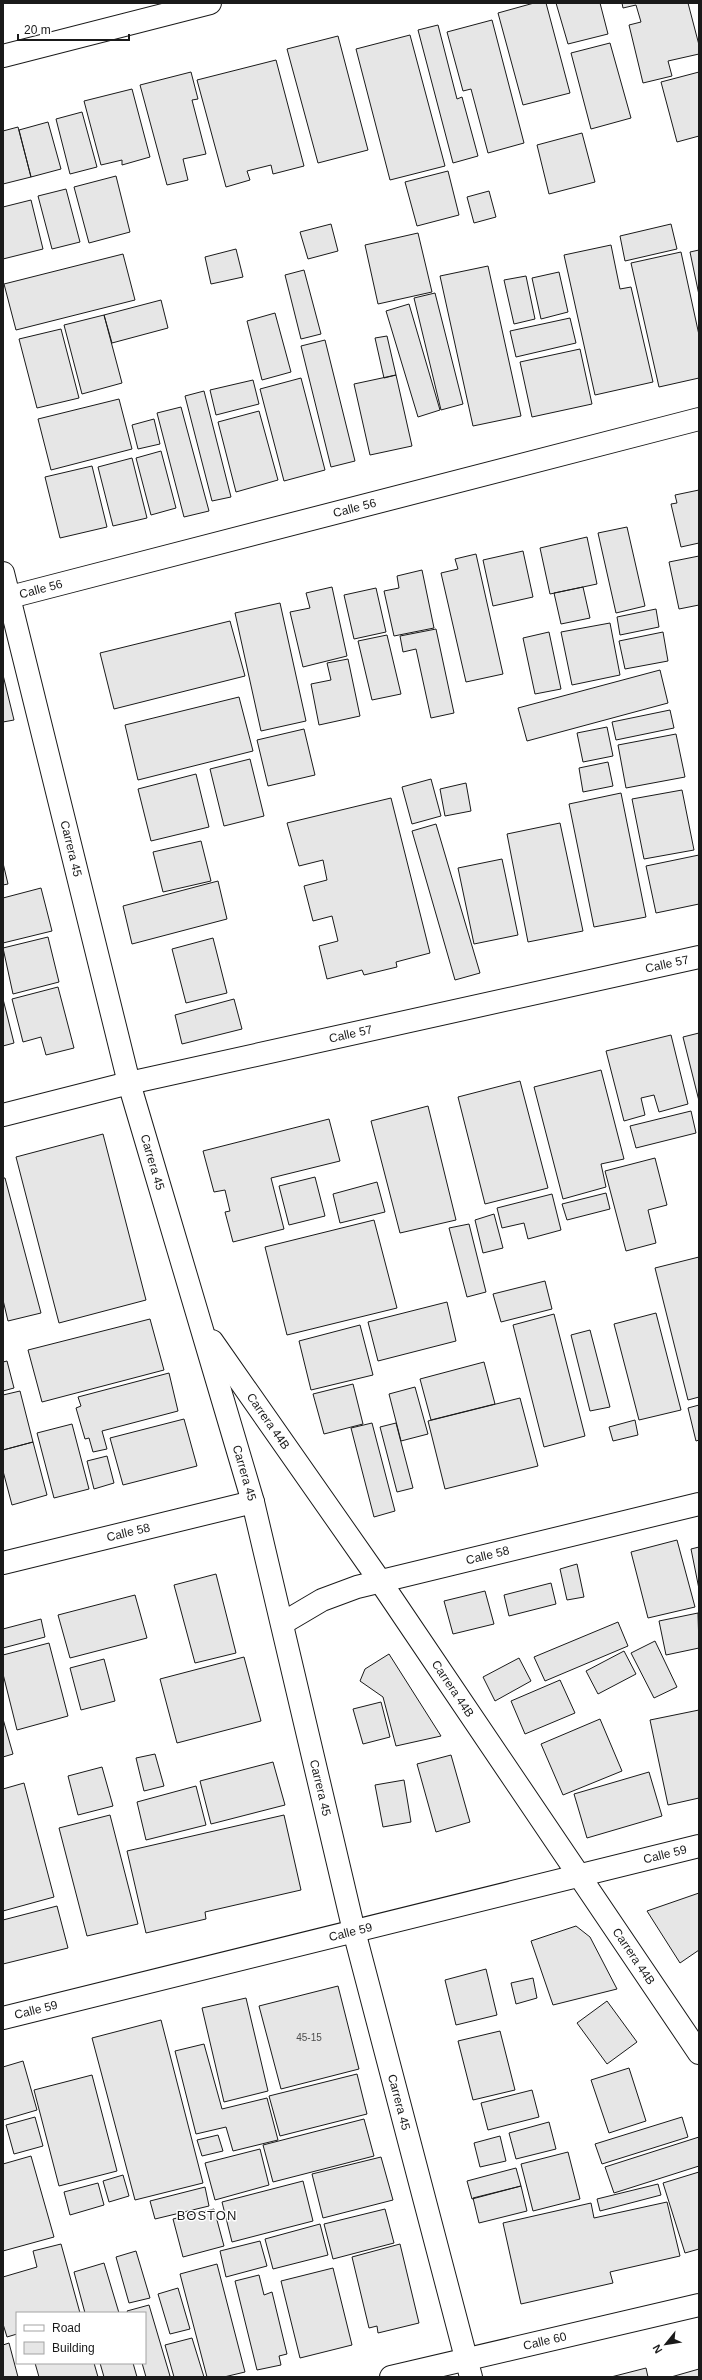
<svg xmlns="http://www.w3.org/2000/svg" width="702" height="2380" font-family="Arial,sans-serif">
<rect width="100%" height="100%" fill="#fff"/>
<!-- building -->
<path fill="#e6e6e6" stroke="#1a1a1a" d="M534,3H546L570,93L523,105L498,13Z
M556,3H600L608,34L568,44Z
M622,3H688L699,45V54L668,61L672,76L643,83L629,25L641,22L636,5L623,8Z
M492,20L524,143L488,153L471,89L463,91L447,32Z
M438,25L457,99L462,97L478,156L453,163L418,30Z
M410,35L445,166L390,180L356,49Z
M338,36L368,150L318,163L287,49Z
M610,43L631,118L591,129L571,53Z
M276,60L304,166L273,174L271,165L247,171L250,180L226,187L197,80Z
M191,72L198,99L192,100L206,154L183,159L188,180L167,185L140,85Z
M699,72V136L677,142L661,82Z
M132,89L150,157L122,165V160L101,165L84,101Z
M82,112L97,167L70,174L56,119Z
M48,122L61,169L31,177L19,130Z
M18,127L31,177L3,184V131Z
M582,133L595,182L549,194L537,145Z
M448,171L459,215L417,226L405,182Z
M116,176L130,232L89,243L74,187Z
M66,189L80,242L52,249L38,196Z
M489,191L496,217L474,223L467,197Z
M31,200L43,249L3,259V207Z
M331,224L338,251L308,259L300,232Z
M671,224L677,249L625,261L620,236Z
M418,233L432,292L378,304L365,245Z
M611,245L620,289L631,287L653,382L595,395L564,255Z
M236,249L243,277L211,284L205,257Z
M699,250V295L690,252Z
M681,252L699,335V378L659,387L631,263Z
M123,254L135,300L16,330L4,284Z
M488,266L521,416L473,426L440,276Z
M304,270L321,334L301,339L285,275Z
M559,272L568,312L541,319L532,278Z
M526,276L535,319L514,324L504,280Z
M435,293L463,404L441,410L414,298Z
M161,300L168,328L112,343L104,315Z
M409,304L440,410L418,417L386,311Z
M275,313L291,372L262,380L247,321Z
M104,315L122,383L82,394L64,325Z
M570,318L576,343L516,357L510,331Z
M61,329L79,398L37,408L19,339Z
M387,336L396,375L384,378L375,338Z
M325,340L355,461L331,467L301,346Z
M580,349L592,404L532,417L520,362Z
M396,375L412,446L370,455L354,384Z
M301,378L325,470L284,481L260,389Z
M253,380L259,404L216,415L210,390Z
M204,391L231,497L212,501L185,396Z
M119,399L132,449L51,470L38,419Z
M181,407L209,511L184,517L157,413Z
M259,411L278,480L236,492L218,422Z
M154,419L160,444L138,449L132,425Z
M161,451L176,508L151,515L136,458Z
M132,458L147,518L113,526L98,467Z
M92,466L107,527L60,538L45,477Z
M699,490V543L681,547L671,504L677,503L675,495Z
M627,527L645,606L616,613L598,533Z
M587,537L597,584L550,594L540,548Z
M523,551L533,597L493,606L483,560Z
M476,554L503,674L466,682L441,573L458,569L455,559Z
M699,556V605L679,609L669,562Z
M422,570L434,628L394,636L384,591L399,588L397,576Z
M332,587L347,656L303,667L290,612L310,608L306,593Z
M583,587L590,618L561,624L554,593Z
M376,588L386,632L354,639L344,595Z
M280,603L306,721L261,731L235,613Z
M656,609L659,627L620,635L617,617Z
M230,621L245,676L114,709L100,653Z
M610,623L620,675L572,685L561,632Z
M436,629L454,713L431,718L416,649L403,652L400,636Z
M549,632L561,689L535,694L523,638Z
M663,632L668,661L625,669L619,641Z
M387,635L401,694L372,700L358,641Z
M348,659L360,716L319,725L311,684L331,680L327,663Z
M660,670L668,703L527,741L518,708Z
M3,675L14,720L3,722Z
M239,697L253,751L138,780L125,725Z
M670,710L674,728L616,740L612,722Z
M607,727L613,756L583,762L577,733Z
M304,729L315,775L268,786L257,740Z
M676,734L685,777L626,788L618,745Z
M250,759L264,816L224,826L210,769Z
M608,762L613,786L583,792L579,768Z
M196,774L209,827L151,841L138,789Z
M431,779L441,816L412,824L402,787Z
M466,783L471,811L445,816L440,789Z
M682,790L694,850L644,859L632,799Z
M621,793L646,917L594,927L569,804Z
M391,798L430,953L396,962L397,967L364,975L362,970L327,979L319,946L338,941L332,916L313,921L304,886L327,880L323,860L299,866L287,823Z
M560,823L583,931L528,942L507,834Z
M436,824L480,973L455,980L412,831Z
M201,841L211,881L163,892L153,852Z
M699,855V904L656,913L646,866Z
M502,859L518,935L474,944L458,868Z
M3,863L8,884L3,885Z
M218,881L227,919L132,944L123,906Z
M41,888L52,931L3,943V898Z
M48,937L59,982L13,994L3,948Z
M213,938L227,993L186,1003L172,949Z
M58,987L74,1048L46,1055L41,1037L23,1042L12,999Z
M3,999L14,1043L3,1046Z
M234,999L242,1029L182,1044L175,1015Z
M699,1033V1101L683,1037Z
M671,1035L688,1104L659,1112L654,1095L641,1098L645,1115L624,1121L606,1051Z
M601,1070L624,1159L601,1164L606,1187L563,1199L534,1087Z
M520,1081L548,1188L485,1204L458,1097Z
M428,1106L456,1220L400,1233L371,1121Z
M691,1111L696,1133L636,1148L630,1126Z
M329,1119L340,1161L271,1178L284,1229L233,1242L225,1212L230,1211L225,1190L214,1192L203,1151Z
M103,1134L146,1300L59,1323L16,1157Z
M655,1158L667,1205L648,1210L656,1243L626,1251L605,1171Z
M315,1177L325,1216L289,1225L279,1186Z
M3,1178H5L41,1313L8,1321L3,1300Z
M377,1182L385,1212L340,1223L333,1194Z
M606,1193L610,1209L567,1220L562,1204Z
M552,1194L561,1230L528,1239L524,1223L502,1228L497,1208Z
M494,1214L503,1248L483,1253L475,1220Z
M374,1220L397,1308L287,1335L265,1247Z
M469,1224L486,1292L467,1297L449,1228Z
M699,1257V1397L688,1400L655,1268Z
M545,1281L552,1309L501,1322L493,1294Z
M447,1302L456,1341L378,1361L368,1322Z
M656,1313L681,1410L639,1420L614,1324Z
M554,1314L585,1436L544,1447L513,1325Z
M150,1319L164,1370L42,1402L28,1350Z
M360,1325L373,1375L311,1390L299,1341Z
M590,1330L610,1407L590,1411L571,1335Z
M7,1361L14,1388L3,1391V1362Z
M484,1362L495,1404L431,1420L420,1379Z
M169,1373L178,1411L102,1431L107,1449L93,1452L89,1438L85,1439L76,1408L81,1406L78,1397Z
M353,1384L363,1424L324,1434L313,1394Z
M415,1387L428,1434L401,1441L389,1394Z
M20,1391L33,1442L3,1450V1395Z
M520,1398L538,1466L445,1489L428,1421Z
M699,1405V1440L696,1441L688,1408Z
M184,1419L197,1466L123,1485L110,1438Z
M635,1420L638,1435L613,1441L609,1427Z
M372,1423L395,1511L374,1517L351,1428Z
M396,1423L413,1488L397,1492L380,1427Z
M72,1424L89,1489L54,1498L37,1433Z
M33,1442L47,1495L12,1505L3,1471V1450Z
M107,1456L114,1483L94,1489L87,1461Z
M677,1540L695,1607L648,1618L631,1552Z
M699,1547V1589L691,1549Z
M577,1564L584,1597L567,1600L560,1569Z
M216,1574L236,1653L195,1663L174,1585Z
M551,1583L556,1604L509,1616L504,1595Z
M485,1591L494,1624L453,1634L444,1601Z
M135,1595L147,1638L70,1658L58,1615Z
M698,1613L699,1648L666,1655L659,1621Z
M41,1619L45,1637L3,1648V1629Z
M618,1622L628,1646L545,1681L534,1657Z
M655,1641L677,1687L654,1698L631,1653Z
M49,1643L68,1716L17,1730L3,1674V1655Z
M624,1651L636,1674L598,1694L586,1671Z
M389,1654L441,1736L396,1746L383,1697L360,1681L365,1669Z
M244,1657L261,1721L177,1743L160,1679Z
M519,1658L531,1681L495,1701L483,1677Z
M104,1659L115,1701L81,1710L70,1668Z
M560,1680L575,1713L525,1734L511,1701Z
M381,1702L390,1737L363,1744L353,1709Z
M699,1710V1798L668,1805L650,1720Z
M3,1719L13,1754L3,1757Z
M600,1719L622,1771L563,1795L541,1744Z
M155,1754L164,1786L144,1791L136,1758Z
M451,1755L470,1822L436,1832L417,1764Z
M273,1762L285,1805L211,1824L200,1781Z
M102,1767L113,1806L78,1815L68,1776Z
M649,1772L662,1816L587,1838L574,1794Z
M404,1780L411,1822L383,1827L375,1785Z
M24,1783L54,1897L3,1911V1789Z
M196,1786L206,1825L146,1840L137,1802Z
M110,1815L138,1924L87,1936L59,1828Z
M284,1815L301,1890L205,1912L206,1919L146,1933L127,1851Z
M699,1893V1950L680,1963L647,1911Z
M57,1906L68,1948L3,1964V1920Z
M576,1926L590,1937L617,1989L553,2005L531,1941Z
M486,1969L497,2015L456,2025L445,1980Z
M533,1978L537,1998L516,2004L511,1983Z
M338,1986L359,2069L281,2089L259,2006Z
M246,1998L268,2091L224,2102L202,2008Z
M607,2001L637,2042L607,2064L577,2023Z
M161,2020L203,2183L135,2200L92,2038Z
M500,2031L515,2090L473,2100L458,2041Z
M204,2044L222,2109L267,2098L278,2140L233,2151L226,2127L196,2134L175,2051Z
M23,2061L37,2110L3,2120V2067Z
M629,2068L646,2121L609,2133L591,2080Z
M357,2074L367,2114L280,2136L269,2096Z
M92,2075L117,2171L59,2186L34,2090Z
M532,2090L539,2117L488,2130L481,2103Z
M35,2117L43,2146L14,2154L6,2125Z
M682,2117L688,2137L602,2164L595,2144Z
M364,2119L374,2156L273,2182L263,2145Z
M549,2122L556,2149L516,2159L509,2133Z
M218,2135L223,2151L202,2156L197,2140Z
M500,2136L506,2161L480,2167L474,2143Z
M699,2137V2166L614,2193L605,2167Z
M260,2149L269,2185L215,2200L205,2163Z
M568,2152L580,2199L533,2211L521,2164Z
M31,2156L54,2237L3,2251V2164Z
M381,2157L393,2200L323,2218L312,2174Z
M516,2168L521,2186L472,2199L467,2181Z
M699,2172V2249L685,2253L663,2183Z
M123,2175L129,2196L109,2202L103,2181Z
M303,2181L313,2221L232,2242L222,2202Z
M98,2183L104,2205L70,2215L64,2192Z
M658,2184L661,2195L600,2211L597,2199Z
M521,2186L527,2211L479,2223L473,2198Z
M205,2187L209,2206L155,2219L150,2201Z
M667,2202L680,2256L610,2272L613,2283L521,2304L503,2223L591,2203L594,2218Z
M214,2209L224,2246L183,2257L173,2219Z
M385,2209L394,2243L333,2259L324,2224Z
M320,2224L328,2255L273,2269L265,2239Z
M260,2241L267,2266L226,2277L220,2251Z
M61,2244L80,2313H17V2334L7,2337L3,2324V2277L37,2267L33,2251Z
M400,2244L419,2323L378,2333L377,2326L369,2328L352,2257Z
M136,2251L150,2298L129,2303L116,2257Z
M104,2263L119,2313H85L74,2272Z
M217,2264L245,2372L224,2377H207L180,2274Z
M333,2268L352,2345L300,2358L281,2281Z
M259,2275L264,2295L272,2292L287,2354L279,2356L281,2365L257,2370L235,2281Z
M178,2288L190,2329L170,2334L158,2294Z
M149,2305L170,2376L167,2377H146L142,2363H145V2313H128L127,2311Z
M192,2338L204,2377H174L165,2345Z
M9,2343L18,2377H3V2345Z
M35,2363H94L98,2377H39Z
M100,2363H133L137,2377H104Z
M646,2368L648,2377H611Z
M699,2369V2377H671Z"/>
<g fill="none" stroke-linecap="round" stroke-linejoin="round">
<!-- minor casing -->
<g stroke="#1a1a1a" stroke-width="24">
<g id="minor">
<path d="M3,56L210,3"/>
<path id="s1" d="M3,573L129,1083L253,1502L354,1931L471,2377"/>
<path id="s2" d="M10,597L699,419"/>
<path id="s3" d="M3,1115L129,1083L699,957"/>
<path id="s4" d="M212,1341L380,1581L699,2053"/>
<path id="s5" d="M3,1563L253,1502"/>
<path id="s6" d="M283,1623L322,1600L357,1587L699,1504"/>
<path id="s7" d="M3,2018L699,1846"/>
<path id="s8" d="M391,2377L699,2305"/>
</g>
</g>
<!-- minor -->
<use href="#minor" stroke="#fff" stroke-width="22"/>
</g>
<g text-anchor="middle" stroke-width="3" stroke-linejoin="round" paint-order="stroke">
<!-- number labels -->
<g font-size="10" fill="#4d4d4d">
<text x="309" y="2041">45-15</text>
</g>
<!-- street labels -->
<g font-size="12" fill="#1a1a1a" stroke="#fff">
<text dy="4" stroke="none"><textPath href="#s2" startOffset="356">Calle 56</textPath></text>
<text dy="4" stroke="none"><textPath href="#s2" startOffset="32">Calle 56</textPath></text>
<text dy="4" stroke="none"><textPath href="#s1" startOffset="284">Carrera 45</textPath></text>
<text dy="4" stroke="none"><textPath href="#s3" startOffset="681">Calle 57</textPath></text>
<text dy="4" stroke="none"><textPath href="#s3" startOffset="357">Calle 57</textPath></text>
<text dy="4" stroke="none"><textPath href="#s1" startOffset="608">Carrera 45</textPath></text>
<text dy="4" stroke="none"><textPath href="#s4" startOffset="98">Carrera 44B</textPath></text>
<text dy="4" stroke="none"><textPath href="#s1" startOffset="932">Carrera 45</textPath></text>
<text dy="4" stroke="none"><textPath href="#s5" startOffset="129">Calle 58</textPath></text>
<text dy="4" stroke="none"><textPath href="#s6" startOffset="217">Calle 58</textPath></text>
<text dy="4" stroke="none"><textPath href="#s4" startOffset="423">Carrera 44B</textPath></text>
<text dy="4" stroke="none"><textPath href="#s1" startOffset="1256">Carrera 45</textPath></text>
<text dy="4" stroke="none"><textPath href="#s7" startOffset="682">Calle 59</textPath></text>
<text dy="4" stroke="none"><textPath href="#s7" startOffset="358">Calle 59</textPath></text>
<text dy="4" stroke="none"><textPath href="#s4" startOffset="746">Carrera 44B</textPath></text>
<text dy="4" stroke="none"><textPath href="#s7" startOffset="34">Calle 59</textPath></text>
<text dy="4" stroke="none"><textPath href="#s1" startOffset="1580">Carrera 45</textPath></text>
<text dy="4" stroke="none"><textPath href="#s8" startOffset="158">Calle 60</textPath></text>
</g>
<!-- neighbourhood labels -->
<g font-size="13" letter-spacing="1" fill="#1a1a1a" stroke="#fff">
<text x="207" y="2220">BOSTON</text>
</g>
</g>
<!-- border -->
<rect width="702" height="2380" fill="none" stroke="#1a1a1a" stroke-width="8"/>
<!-- legend -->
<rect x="16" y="2312" width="130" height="52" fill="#ffffff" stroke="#a3a3a3"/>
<rect x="24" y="2325" width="20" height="6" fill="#ffffff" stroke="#a3a3a3"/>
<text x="52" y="2332" font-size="12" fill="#1a1a1a">Road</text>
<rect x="24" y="2342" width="20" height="12" fill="#e6e6e6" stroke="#a3a3a3"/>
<text x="52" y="2352" font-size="12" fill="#1a1a1a">Building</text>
<!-- north arrow -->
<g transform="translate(666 2344) rotate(240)" stroke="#ffffff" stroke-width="3" paint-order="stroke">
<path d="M0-3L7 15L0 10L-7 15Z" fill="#1a1a1a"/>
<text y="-6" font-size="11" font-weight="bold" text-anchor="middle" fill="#1a1a1a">N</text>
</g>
<!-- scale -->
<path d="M18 34v6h111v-6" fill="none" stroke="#1a1a1a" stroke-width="2"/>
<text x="24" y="34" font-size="12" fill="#1a1a1a" stroke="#ffffff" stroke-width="3" paint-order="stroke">20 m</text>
</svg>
